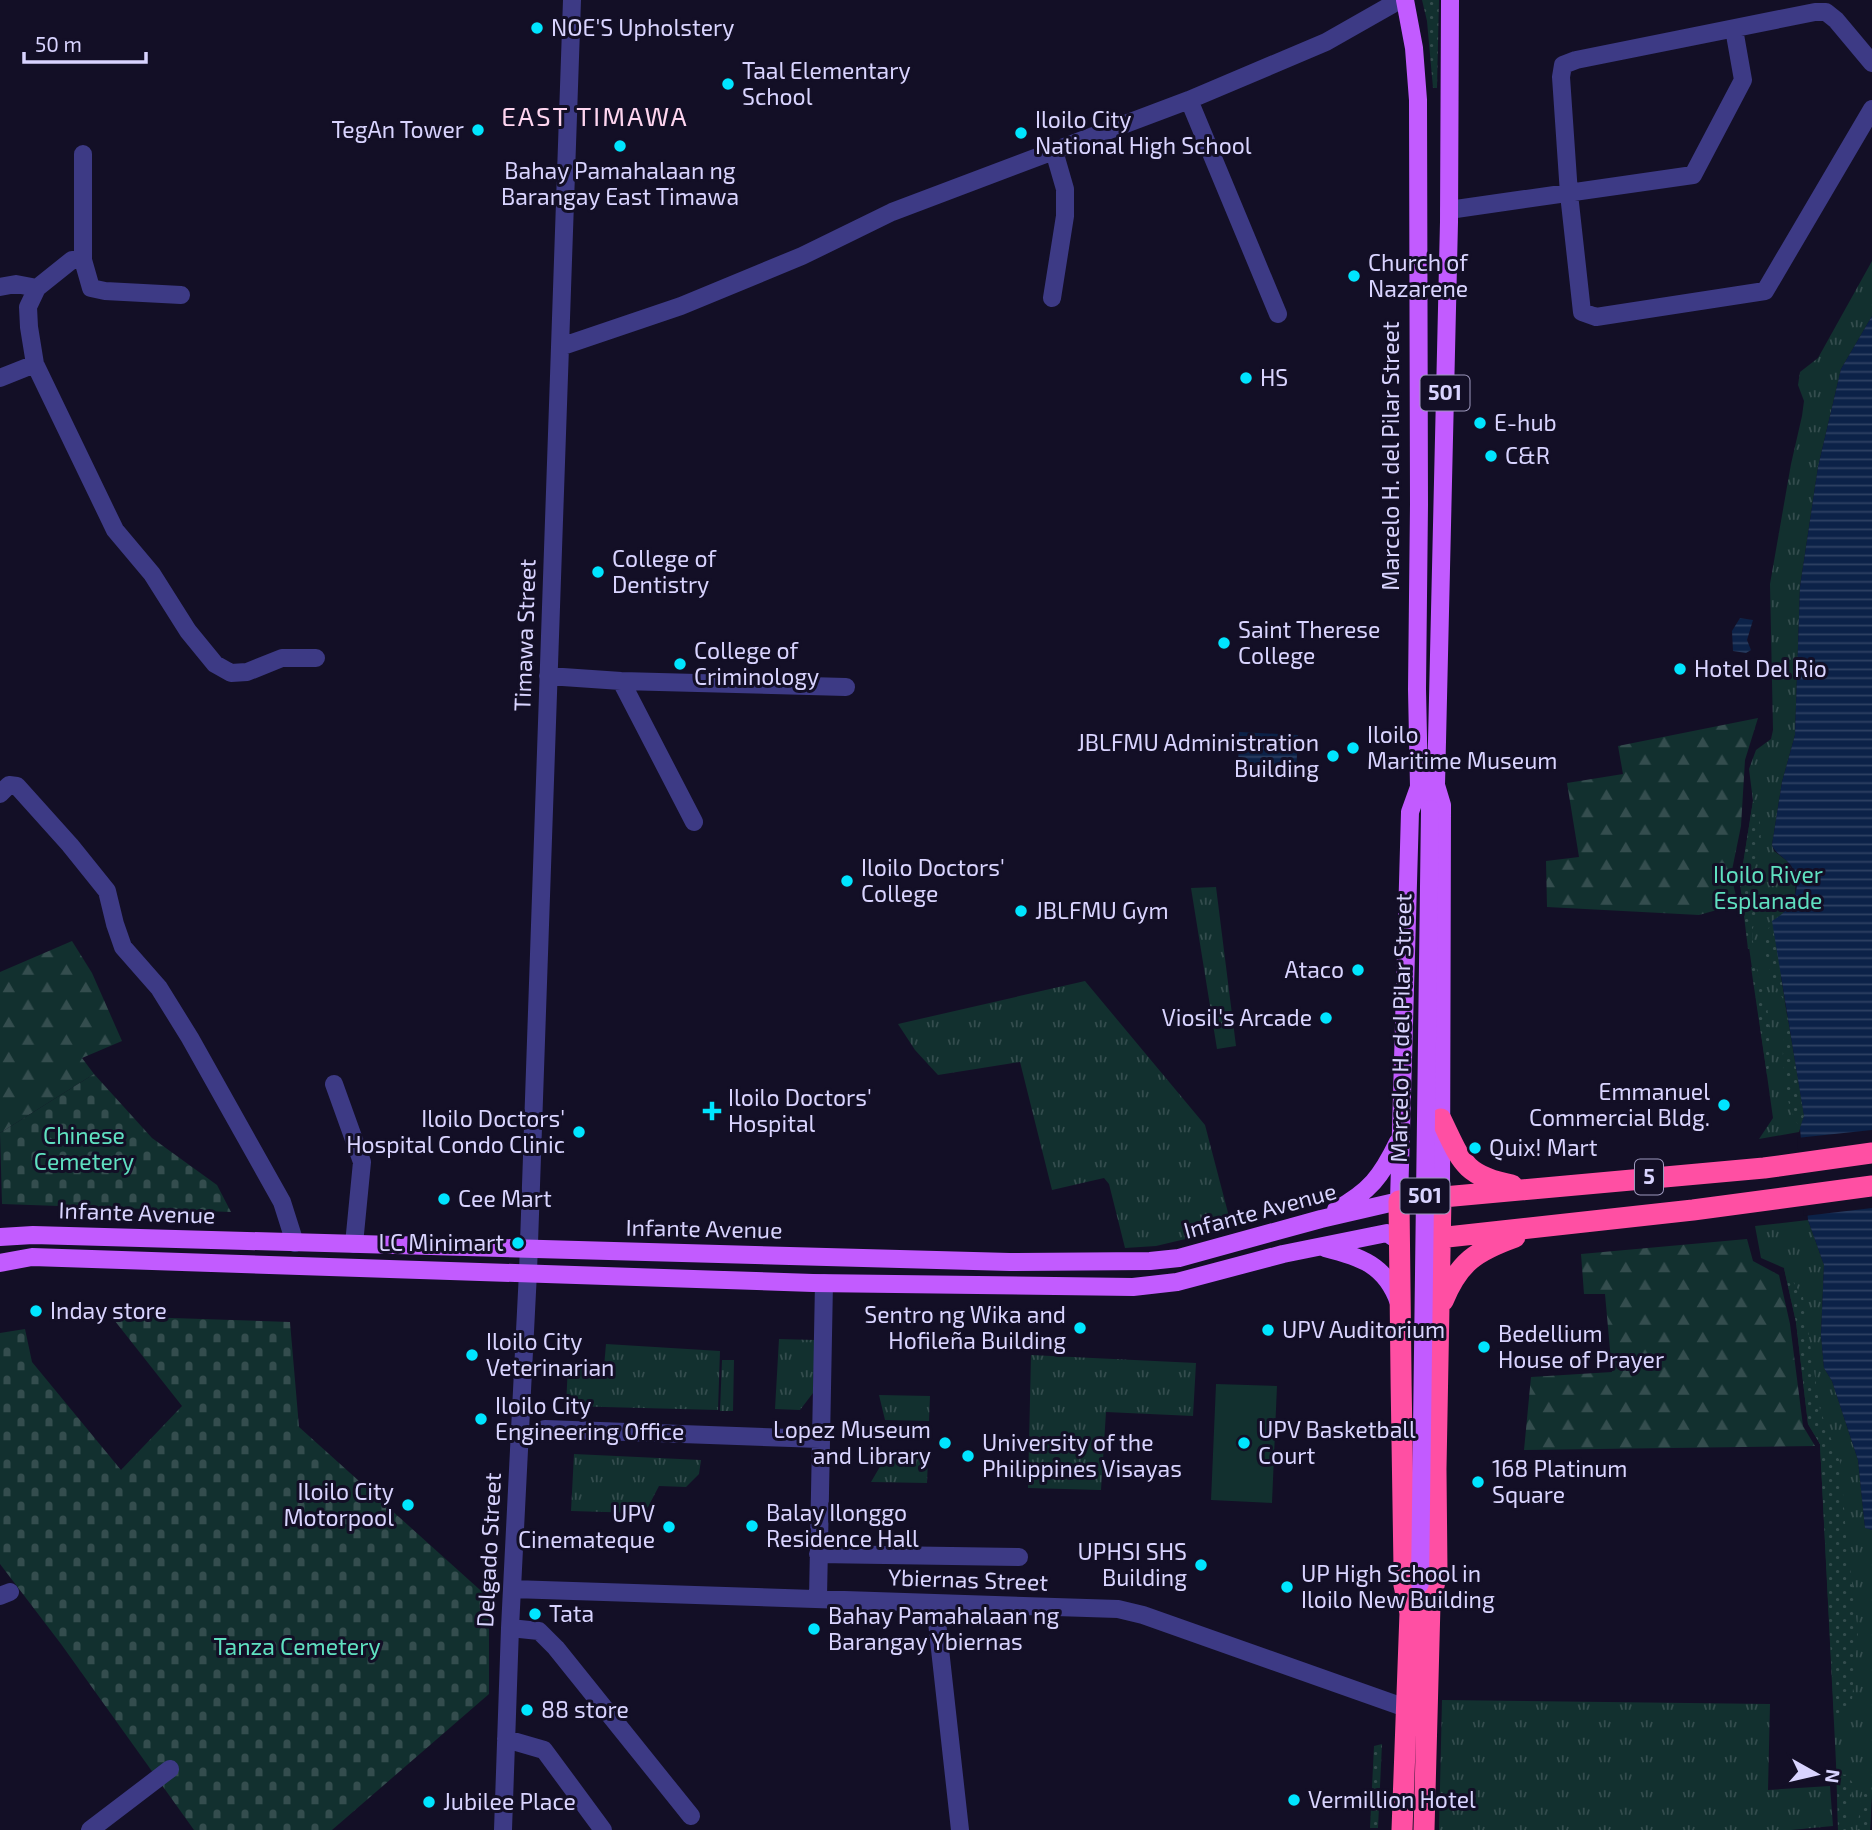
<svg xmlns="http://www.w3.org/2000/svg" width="1872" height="1830" font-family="'Exo 2',sans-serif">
<defs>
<pattern id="grass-tufts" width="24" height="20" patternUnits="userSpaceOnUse" patternTransform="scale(1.75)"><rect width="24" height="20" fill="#12302f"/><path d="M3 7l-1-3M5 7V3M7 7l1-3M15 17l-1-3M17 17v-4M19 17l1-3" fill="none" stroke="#344d4e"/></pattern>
<pattern id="forest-firs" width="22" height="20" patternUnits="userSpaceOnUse" patternTransform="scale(1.75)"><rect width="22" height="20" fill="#12302f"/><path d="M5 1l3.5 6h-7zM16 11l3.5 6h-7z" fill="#344d4e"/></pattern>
<pattern id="cemetery-stones" width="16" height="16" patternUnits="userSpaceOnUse" patternTransform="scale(1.75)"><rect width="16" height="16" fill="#12302f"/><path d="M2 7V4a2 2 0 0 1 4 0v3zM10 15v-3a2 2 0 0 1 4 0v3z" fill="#344d4e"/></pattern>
<pattern id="garden-dots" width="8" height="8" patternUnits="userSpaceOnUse" patternTransform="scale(1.75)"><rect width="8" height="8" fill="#12302f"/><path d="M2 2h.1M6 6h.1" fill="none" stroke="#344d4e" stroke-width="1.8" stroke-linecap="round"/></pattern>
<pattern id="water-rules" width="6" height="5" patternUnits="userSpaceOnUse" patternTransform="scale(1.75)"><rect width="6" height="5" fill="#0c2248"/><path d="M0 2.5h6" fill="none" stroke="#2f4163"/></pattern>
</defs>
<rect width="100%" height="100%" fill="#130f26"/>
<!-- grass -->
<path fill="url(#grass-tufts)" d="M1872,261V316L1841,369L1818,467L1800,587L1795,735L1782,782L1772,845L1774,851L1787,861L1796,876L1795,897L1781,916V979L1804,1116L1799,1132L1759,1139L1773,1118L1740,883L1753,801L1749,769L1756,750L1771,739L1773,730L1770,584L1791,464L1802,416L1804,401L1798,385L1800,372L1818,358Z
M1216,887L1236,1046L1217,1049L1191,888Z
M1085,981L1205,1125L1232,1228L1156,1246L1125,1248L1109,1184L1104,1178L1052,1190L1020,1062L938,1075L915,1050L898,1024Z
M1808,1220L1824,1265L1821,1335L1824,1368L1832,1381L1858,1460L1865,1527L1872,1530V1794L1870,1830H1838L1836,1763L1820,1444L1808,1424L1796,1322L1784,1268L1761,1258L1755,1226Z
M779,1339L815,1340L813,1393L800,1410L775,1409Z
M606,1344L720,1351L718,1410L566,1406L568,1365L604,1367Z
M1031,1355L1196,1363L1193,1416L1106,1412L1101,1490L1028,1488Z
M722,1360H734L733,1411H720Z
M879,1395L930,1396L929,1421L885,1420Z
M574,1454L701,1460L699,1474L686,1487L659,1486L648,1507L639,1513L571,1511Z
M885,1458L928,1459L927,1483L871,1482Z
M1442,1700L1770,1704L1768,1790L1830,1786L1833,1826L1791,1830H1439Z"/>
<!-- forest -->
<path fill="url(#forest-firs)" d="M1758,718L1745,760L1741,826L1731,875L1738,904L1699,915L1547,907L1546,861L1579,857L1567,783L1623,774L1618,746Z
M72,941L92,973L122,1041L82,1058L94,1074L0,1133V972Z
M1747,1239L1753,1261L1779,1275L1790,1324L1803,1426L1815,1446L1524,1450L1531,1377L1612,1372L1605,1294H1584L1581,1254Z"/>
<!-- cemetery -->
<path fill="url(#cemetery-stones)" d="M94,1074L152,1138L217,1185L231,1212L2,1204L0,1133Z
M111,1316L290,1322L299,1427L489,1598V1694L332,1830H194L61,1644L0,1564V1333L25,1329L32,1362L121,1470L182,1406Z"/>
<!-- garden -->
<path fill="url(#garden-dots)" d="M1422,0H1439L1437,88H1433L1427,21Z
M1753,801C1760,817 1763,831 1759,849C1754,872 1744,877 1752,902L1760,907C1753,922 1751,932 1754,948L1748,949L1740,883Z
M1772,921L1785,1002C1770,978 1757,947 1772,921Z
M1751,967H1756L1767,1005L1769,1023L1770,1062L1767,1075Z
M1787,1014L1804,1116L1800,1128C1780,1097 1780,1049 1787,1014Z
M1784,1268L1803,1297L1820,1410L1841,1465L1846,1535L1858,1632L1852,1700L1843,1712L1834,1715L1820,1444L1808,1424L1796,1322Z
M1382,1744L1378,1828H1370L1374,1746Z
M1837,1774L1848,1775L1853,1784L1846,1830H1838Z
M1872,1778L1870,1830H1857L1863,1787Z"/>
<!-- pitch -->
<path fill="#12302f" d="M1216,1384L1277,1386L1272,1503L1211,1500Z"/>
<!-- water -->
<path fill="url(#water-rules)" d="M1872,316V1530L1865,1528L1858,1460L1832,1381L1824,1368L1821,1335L1824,1265L1808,1220L1800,1128L1804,1116L1772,921C1794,909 1807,881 1787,861C1781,855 1775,853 1772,845L1782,782L1795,735L1800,587L1818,467L1841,369Z
M1740,618L1753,620L1747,640L1751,650L1746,653L1733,651L1732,631Z
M1239,732L1298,735L1296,773L1238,771Z"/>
<!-- pier -->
<path fill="#130f26" d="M1872,1130V1208L1804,1216L1797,1138Z"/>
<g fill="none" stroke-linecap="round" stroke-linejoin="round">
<!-- minor -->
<path stroke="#3d3a85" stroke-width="18" d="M1872,63L1836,20L1826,12H1815L1576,60L1563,65L1561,77L1569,194L1582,312L1596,317L1765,291L1872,109
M1189,100L1278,314
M1449,210L1693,175L1743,80L1734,29
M83,260V154
M0,287L16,284L37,288
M181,295L105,291L91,288L83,260H72L37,288L28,307L29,327L35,364L115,530L152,574L188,631L215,664L231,673L247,672L282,658H316
M1052,298L1065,216V189L1054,151
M560,347L681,306L802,256L892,212L1189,100L1326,42L1400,0
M0,378L35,364
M548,676L621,681L846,687
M621,681L694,822
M0,794L9,785L17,786L70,845L107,891L115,924L123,947L159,988L190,1038L282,1202L295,1243
M334,1084L362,1162L354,1244
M545,1429L820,1439
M818,1554L1019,1557
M512,1589L1118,1609L1143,1615L1406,1708
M0,1596L10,1592
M818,1598L824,1283
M935,1604L960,1830
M510,1628L539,1631L556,1648L691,1816
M506,1739L544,1750L603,1830
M90,1830L170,1769
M503,1830L510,1628L528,1272L572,0"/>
<!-- major -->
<path stroke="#c25bff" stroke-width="18" d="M1436,785L1442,805L1441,1197
M1430,809L1436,785L1449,222L1450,0
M1336,1210C1370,1191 1381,1177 1398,1142
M0,1237L33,1235L1010,1262L1150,1261L1179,1258L1321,1219L1399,1201L1410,812L1419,787L1417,689L1419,504L1418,100L1414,48L1405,0
M1325,1248C1361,1257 1386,1265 1399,1303
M0,1263L32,1257L813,1283L1133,1287L1177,1282L1283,1254L1387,1233L1399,1241"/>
<!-- highway -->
<path stroke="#ff4fa3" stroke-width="21" d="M1441,1119C1461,1160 1463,1176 1512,1185
M1429,1239L1693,1210L1872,1186
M1443,1301C1459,1262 1476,1251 1515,1237
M1402,1830L1410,1613L1404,1585V1568C1402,1446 1400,1323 1399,1201L1764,1168L1872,1153
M1424,1830L1430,1604L1437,1572L1436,1469L1441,1197"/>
<!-- major-bridge -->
<path stroke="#c25bff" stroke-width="18" d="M1420,1584L1430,809"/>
</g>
<!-- markers -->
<g fill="#00e5ff" stroke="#130f26" stroke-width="2.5">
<circle cx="537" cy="28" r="7"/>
<circle cx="728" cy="84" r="7"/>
<circle cx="478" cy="130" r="7"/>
<circle cx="1021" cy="133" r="7"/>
<circle cx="620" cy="146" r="7"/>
<circle cx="1354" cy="276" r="7"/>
<circle cx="1246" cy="378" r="7"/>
<circle cx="1480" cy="423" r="7"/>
<circle cx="1491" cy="456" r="7"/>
<circle cx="598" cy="572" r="7"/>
<circle cx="1224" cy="643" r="7"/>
<circle cx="680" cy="664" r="7"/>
<circle cx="1680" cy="669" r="7"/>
<circle cx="1353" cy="748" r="7"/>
<circle cx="1333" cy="756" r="7"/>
<circle cx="847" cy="881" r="7"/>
<circle cx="1021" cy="911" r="7"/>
<circle cx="1358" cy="970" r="7"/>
<circle cx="1326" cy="1018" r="7"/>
<circle cx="1724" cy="1105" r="7"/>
<path d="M708.5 1100.5h7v7h7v7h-7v7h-7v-7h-7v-7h7z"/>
<circle cx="579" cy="1132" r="7"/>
<circle cx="1475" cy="1148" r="7"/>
<circle cx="444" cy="1199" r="7"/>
<circle cx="518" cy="1243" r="7"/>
<circle cx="36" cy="1311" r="7"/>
<circle cx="1080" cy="1328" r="7"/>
<circle cx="1268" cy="1330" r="7"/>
<circle cx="1484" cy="1347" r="7"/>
<circle cx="472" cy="1355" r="7"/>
<circle cx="481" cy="1419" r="7"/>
<circle cx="945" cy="1443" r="7"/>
<circle cx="1244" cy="1443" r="7"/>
<circle cx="968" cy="1456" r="7"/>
<circle cx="1478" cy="1482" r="7"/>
<circle cx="408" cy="1505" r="7"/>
<circle cx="752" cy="1526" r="7"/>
<circle cx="669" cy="1527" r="7"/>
<circle cx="1201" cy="1565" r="7"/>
<circle cx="1287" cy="1587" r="7"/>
<circle cx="535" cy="1614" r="7"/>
<circle cx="814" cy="1629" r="7"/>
<circle cx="527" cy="1710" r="7"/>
<circle cx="1294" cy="1800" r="7"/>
<circle cx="429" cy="1802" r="7"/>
</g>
<g text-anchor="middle" stroke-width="6" stroke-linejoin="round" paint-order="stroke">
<!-- shield labels -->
<g fill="#130f26" stroke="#9e99be" stroke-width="2">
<rect x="1420.5" y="375.5" width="49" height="35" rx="5"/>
<rect x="1635" y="1159.5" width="28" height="35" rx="5"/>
<rect x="1400.5" y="1178.5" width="49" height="35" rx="5"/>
</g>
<g font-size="21" font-weight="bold" fill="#d9d4ff">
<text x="1445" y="400">501</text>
<text x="1649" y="1184">5</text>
<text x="1425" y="1203">501</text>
</g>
<!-- poi labels -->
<g font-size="23" fill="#d9d4ff" stroke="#130f26" text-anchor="start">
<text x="551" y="36">NOE'S Upholstery</text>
<text x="742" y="79">Taal Elementary<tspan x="742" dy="26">School</tspan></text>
<text x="1035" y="128">Iloilo City<tspan x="1035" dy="26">National High School</tspan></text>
<text x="464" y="138" text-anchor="end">TegAn Tower</text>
<text x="620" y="179" text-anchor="middle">Bahay Pamahalaan ng<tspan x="620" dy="26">Barangay East Timawa</tspan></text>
<text x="1368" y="271">Church of<tspan x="1368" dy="26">Nazarene</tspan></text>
<text x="1260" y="386">HS</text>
<text x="1494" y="431">E-hub</text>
<text x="1505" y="464">C&amp;R</text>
<text x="612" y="567">College of<tspan x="612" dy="26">Dentistry</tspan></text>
<text x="1238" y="638">Saint Therese<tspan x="1238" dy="26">College</tspan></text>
<text x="694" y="659">College of<tspan x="694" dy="26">Criminology</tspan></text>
<text x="1694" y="677">Hotel Del Rio</text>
<text x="1367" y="743">Iloilo<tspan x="1367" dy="26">Maritime Museum</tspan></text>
<text x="1319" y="751" text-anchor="end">JBLFMU Administration<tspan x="1319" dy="26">Building</tspan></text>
<text x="861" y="876">Iloilo Doctors'<tspan x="861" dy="26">College</tspan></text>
<text x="1035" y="919">JBLFMU Gym</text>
<text x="1344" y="978" text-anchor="end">Ataco</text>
<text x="1312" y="1026" text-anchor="end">Viosil's Arcade</text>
<text x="1710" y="1100" text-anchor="end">Emmanuel<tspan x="1710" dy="26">Commercial Bldg.</tspan></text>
<text x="728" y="1106">Iloilo Doctors'<tspan x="728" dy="26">Hospital</tspan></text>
<text x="565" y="1127" text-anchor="end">Iloilo Doctors'<tspan x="565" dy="26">Hospital Condo Clinic</tspan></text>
<text x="1489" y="1156">Quix! Mart</text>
<text x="458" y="1207">Cee Mart</text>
<text x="504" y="1251" text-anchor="end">LC Minimart</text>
<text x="50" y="1319">Inday store</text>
<text x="1066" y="1323" text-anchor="end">Sentro ng Wika and<tspan x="1066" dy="26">Hofileña Building</tspan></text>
<text x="1282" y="1338">UPV Auditorium</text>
<text x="1498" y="1342">Bedellium<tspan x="1498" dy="26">House of Prayer</tspan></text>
<text x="486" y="1350">Iloilo City<tspan x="486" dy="26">Veterinarian</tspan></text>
<text x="495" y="1414">Iloilo City<tspan x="495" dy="26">Engineering Office</tspan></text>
<text x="931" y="1438" text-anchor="end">Lopez Museum<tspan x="931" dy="26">and Library</tspan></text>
<text x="1258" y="1438">UPV Basketball<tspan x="1258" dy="26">Court</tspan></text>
<text x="982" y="1451">University of the<tspan x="982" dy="26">Philippines Visayas</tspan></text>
<text x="1492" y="1477">168 Platinum<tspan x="1492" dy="26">Square</tspan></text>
<text x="394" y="1500" text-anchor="end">Iloilo City<tspan x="394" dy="26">Motorpool</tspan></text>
<text x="766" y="1521">Balay Ilonggo<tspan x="766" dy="26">Residence Hall</tspan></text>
<text x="655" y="1522" text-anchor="end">UPV<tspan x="655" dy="26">Cinemateque</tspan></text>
<text x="1187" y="1560" text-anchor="end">UPHSI SHS<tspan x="1187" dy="26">Building</tspan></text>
<text x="1301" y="1582">UP High School in<tspan x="1301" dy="26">Iloilo New Building</tspan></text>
<text x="549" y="1622">Tata</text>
<text x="828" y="1624">Bahay Pamahalaan ng<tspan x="828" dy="26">Barangay Ybiernas</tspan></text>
<text x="541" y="1718">88 store</text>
<text x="1308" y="1808">Vermillion Hotel</text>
<text x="443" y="1810">Jubilee Place</text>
</g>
<!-- street labels -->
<g font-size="23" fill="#d9d4ff" stroke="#130f26">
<text transform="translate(1391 456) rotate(-90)" y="8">Marcelo H. del Pilar Street</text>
<text transform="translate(525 635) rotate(-88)" y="8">Timawa Street</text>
<text transform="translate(1401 1028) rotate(-89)" y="8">Marcelo H. del Pilar Street</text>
<text transform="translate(1260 1211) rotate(-15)" y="8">Infante Avenue</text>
<text transform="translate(137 1213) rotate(2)" y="8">Infante Avenue</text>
<text transform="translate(704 1229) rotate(1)" y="8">Infante Avenue</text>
<text transform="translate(489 1550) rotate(-87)" y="8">Delgado Street</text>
<text transform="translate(968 1580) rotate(2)" y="8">Ybiernas Street</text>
</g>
<!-- park labels -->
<g font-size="23" fill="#5fe0c0" stroke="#130f26">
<text x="1768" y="883">Iloilo River<tspan x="1768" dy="26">Esplanade</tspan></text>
<text x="84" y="1144">Chinese<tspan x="84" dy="26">Cemetery</tspan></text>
<text x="297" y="1655">Tanza Cemetery</text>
</g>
<!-- quarter labels -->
<g font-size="26" letter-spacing="2" fill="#ffd6f0" stroke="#130f26">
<text x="595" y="126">EAST TIMAWA</text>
</g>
</g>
<!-- north arrow -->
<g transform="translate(1816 1774) rotate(98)" stroke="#130f26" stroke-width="5" paint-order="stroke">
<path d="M0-5L12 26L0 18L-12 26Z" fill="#d9d4ff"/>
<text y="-10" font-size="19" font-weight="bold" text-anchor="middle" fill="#d9d4ff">N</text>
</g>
<!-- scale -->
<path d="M24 52v10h122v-10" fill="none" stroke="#d9d4ff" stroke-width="3.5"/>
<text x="35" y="52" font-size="21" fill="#d9d4ff" stroke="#130f26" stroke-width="5" paint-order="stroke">50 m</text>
</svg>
